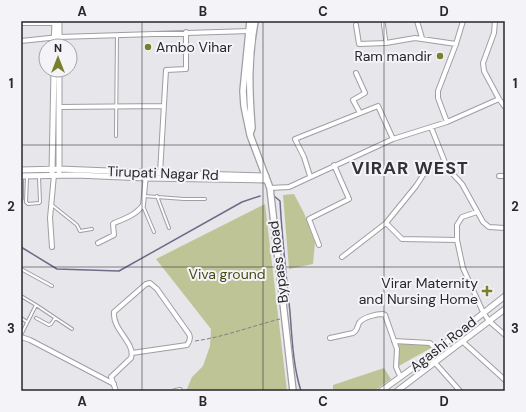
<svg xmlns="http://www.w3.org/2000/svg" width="526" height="412" font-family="'DM Sans',sans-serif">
<rect width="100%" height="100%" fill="#e7e6ea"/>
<!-- green -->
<path fill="#bfc497" d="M294,194L304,213L315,243L313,264L289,269L283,195Z
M265,204L287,391H186L192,377L203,366L210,346L211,329L156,259Z
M402,343L429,344L431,348L397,367L399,345Z
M384,368L391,379L374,391H333V385Z"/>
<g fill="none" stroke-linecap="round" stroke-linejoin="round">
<!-- stream -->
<path stroke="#726a88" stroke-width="1.5" d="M274,196L280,201C282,238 286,275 290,312C292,338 293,366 301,391
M21,247L57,269L119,271L242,202L260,196"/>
<!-- service casing -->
<g stroke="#9f9ea2" stroke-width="4">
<path id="service" d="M116,136L117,35
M27,177L26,202L28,204L39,203L40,202L39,177
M144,196L184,199H205
M157,196L169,228
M52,205L77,225L80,231L92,229
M143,206L154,232
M21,269L52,286
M21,296L36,305
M21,318L27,322
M36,318L49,325L51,324L55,318
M21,335L36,305L72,329"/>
</g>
<!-- pedestrian casing -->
<g stroke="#9f9ea2" stroke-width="5">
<path id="pedestrian" d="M383,21L386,43"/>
</g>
<!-- minor casing -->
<g stroke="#9f9ea2" stroke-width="6">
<path id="minor" d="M417,21L422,38
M495,21L494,33L483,63L484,71L499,99L505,107
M21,23H54
M356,25L359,44L386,43L415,38L456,44
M21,41L59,37L250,31
M356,73L365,93L353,100L360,113
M59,107L164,106
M447,122L438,98V91L456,44L463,21
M431,127L446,165L450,171L462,184L483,222L489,227L505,228
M160,173L166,70L186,69V32
M310,176L304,157L295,139L378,106L393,139
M499,176H505
M270,188L289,187L393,139L447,122L499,99
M21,198V176
M477,212L462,217L457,225V240L463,268L483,312L489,321L505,335
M386,223L402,239L457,240
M98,243L114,235L113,224L114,223C124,219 136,215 143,205L146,175
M319,245L309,219L349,199L334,165
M52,247L50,218L54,175
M342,257L386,223L416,186L425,172
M21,337L30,340L114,384
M330,338L353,333C358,330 357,327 359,323C363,317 377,314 383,314L385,315L397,349L396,367L400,376
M394,341L430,343L434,347
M462,341L505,380
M429,356L460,391
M116,391L111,377L131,358C136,343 112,330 114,312L146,284L150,283L157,289L189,334C191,338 190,341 187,345L132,353
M175,391L180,390"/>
</g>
<!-- tertiary casing -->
<g stroke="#9f9ea2" stroke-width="7">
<path id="tertiary" d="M59,21V46
M54,46L55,21
M59,70V171
M21,170L59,169L160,173L266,176
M52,172L54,70
M21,176L76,175L146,178L267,180
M381,391L424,360L505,296
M397,391L505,309"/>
</g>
<!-- secondary casing -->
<g stroke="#9f9ea2" stroke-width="8">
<path id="secondary" d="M250,21L243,91L244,106L250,135L270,188L293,391
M250,134L252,128C249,90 248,59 255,21"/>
</g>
<!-- path -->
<path stroke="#807f81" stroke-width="1" stroke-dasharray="4 2" stroke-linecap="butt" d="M195,341C224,337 252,326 280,319"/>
<!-- service -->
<use href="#service" stroke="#fff" stroke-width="2"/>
<!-- pedestrian -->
<use href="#pedestrian" stroke="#fff" stroke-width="3"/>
<!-- minor -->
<use href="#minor" stroke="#fff" stroke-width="4"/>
<!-- tertiary -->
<use href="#tertiary" stroke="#fff" stroke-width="5"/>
<!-- secondary -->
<use href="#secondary" stroke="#fff" stroke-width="5.5"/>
</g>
<!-- grid -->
<path fill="none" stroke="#282729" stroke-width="1" stroke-opacity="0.55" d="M142,21V391M263,21V391M384,21V391M21,145H505M21,267H505"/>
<!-- markers -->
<g fill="#797f2a" stroke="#f4f3f8" stroke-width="1.5">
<circle cx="148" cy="47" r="4"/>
<circle cx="440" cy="56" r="4"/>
<path d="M485 285h4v4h4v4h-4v4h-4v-4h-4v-4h4z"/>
</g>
<g text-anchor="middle" stroke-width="4" stroke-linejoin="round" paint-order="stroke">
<!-- poi labels -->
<g font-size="14" fill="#282729" stroke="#f4f3f8" text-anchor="end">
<text x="156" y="52" text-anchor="start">Ambo Vihar</text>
<text x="432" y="61">Ram mandir</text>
<text x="478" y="288">Virar Maternity<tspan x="478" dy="16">and Nursing Home</tspan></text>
</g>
<!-- street labels -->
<g font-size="14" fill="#282729" stroke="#f4f3f8">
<text transform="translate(163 173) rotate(2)" y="5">Tirupati Nagar Rd</text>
<text transform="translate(278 262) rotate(-97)" y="5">Bypass Road</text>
<text transform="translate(443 344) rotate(-38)" y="5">Agashi Road</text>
</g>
<!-- park labels -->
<g font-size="14" fill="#474a13" stroke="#f4f3f8">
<text x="227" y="279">Viva ground</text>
</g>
<!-- district labels -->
<g font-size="18" font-weight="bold" letter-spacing="1" fill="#323134" stroke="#f4f3f8">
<text x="410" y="174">VIRAR WEST</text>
</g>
</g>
<!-- border -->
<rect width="526" height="412" fill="none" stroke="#f4f3f8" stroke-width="44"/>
<!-- north arrow -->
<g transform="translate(58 58)"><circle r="19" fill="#f4f3f8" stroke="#a2a1a5"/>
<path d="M0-3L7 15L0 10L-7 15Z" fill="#797f2a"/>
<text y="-6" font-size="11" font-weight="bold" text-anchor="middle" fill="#282729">N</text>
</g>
<rect x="22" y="22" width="482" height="368" fill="none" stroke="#282729" stroke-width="1.5"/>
<g font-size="13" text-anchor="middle" font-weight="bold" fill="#282729">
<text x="82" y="16">A</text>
<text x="203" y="16">B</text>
<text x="323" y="16">C</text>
<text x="444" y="16">D</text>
<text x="11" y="88">1</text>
<text x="515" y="88">1</text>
<text x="11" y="211">2</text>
<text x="515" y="211">2</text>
<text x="11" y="333">3</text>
<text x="515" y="333">3</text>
<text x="82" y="406">A</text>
<text x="203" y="406">B</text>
<text x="323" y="406">C</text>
<text x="444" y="406">D</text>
</g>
</svg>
